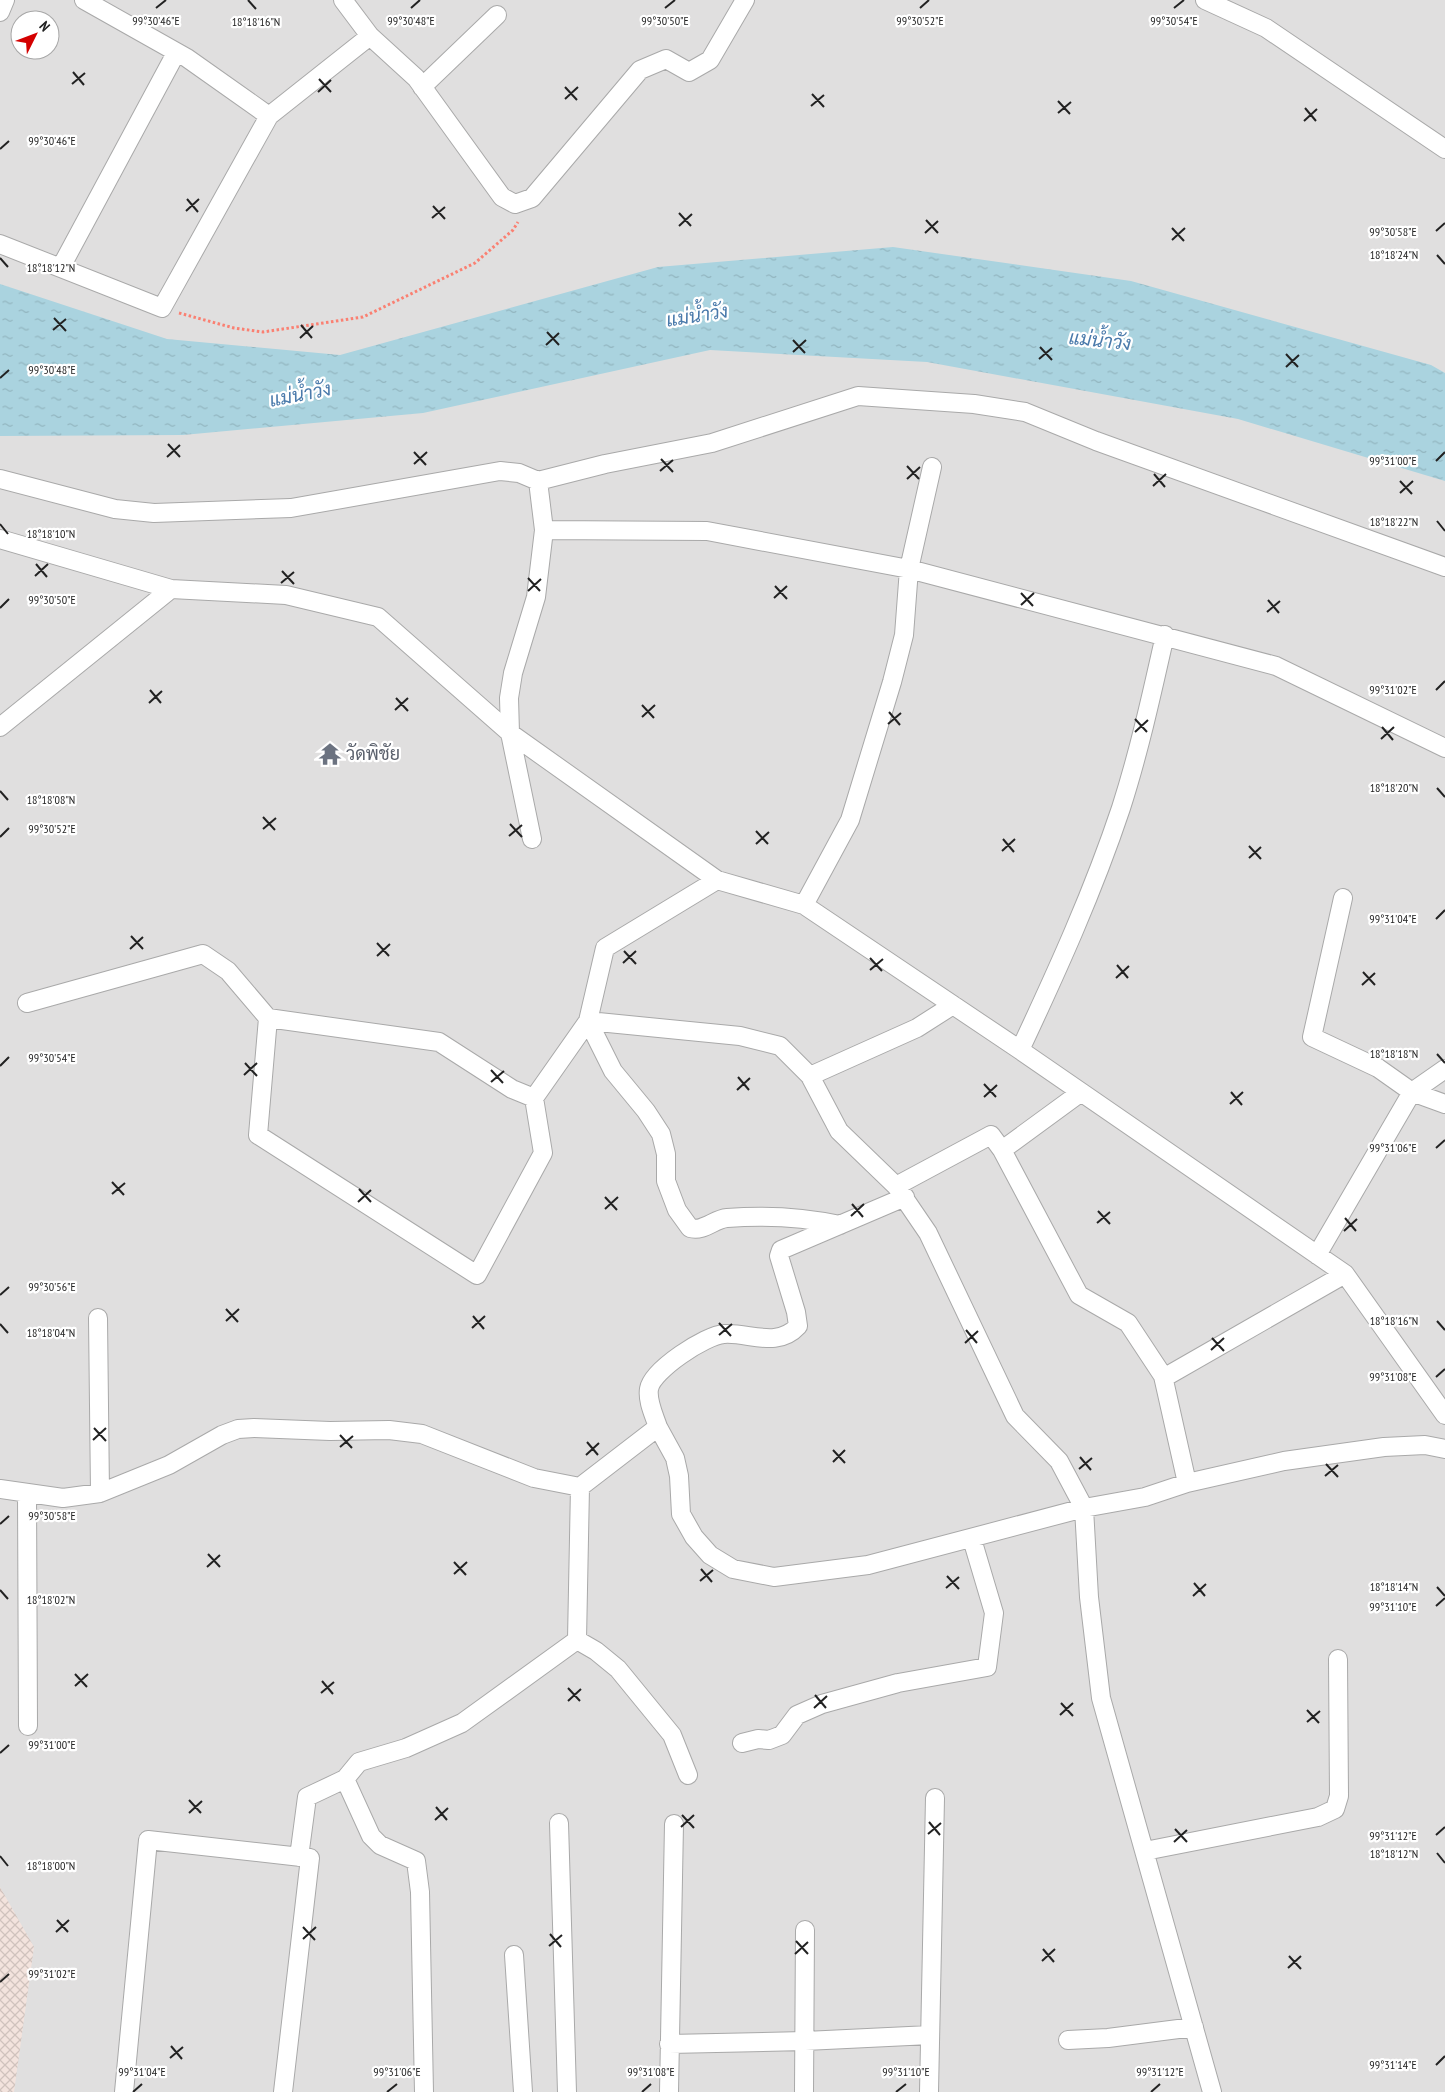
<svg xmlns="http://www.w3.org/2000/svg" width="1445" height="2092" viewBox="0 0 1445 2092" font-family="'PT Sans Narrow',Sarabun,sans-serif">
<defs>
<pattern id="military-cross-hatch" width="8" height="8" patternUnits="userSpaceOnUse" patternTransform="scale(1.25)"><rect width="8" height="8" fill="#f3e3dd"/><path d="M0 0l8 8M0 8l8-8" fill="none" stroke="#d0c2bd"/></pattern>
<pattern id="water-ripples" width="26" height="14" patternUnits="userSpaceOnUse" patternTransform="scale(1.25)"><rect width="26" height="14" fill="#aad3df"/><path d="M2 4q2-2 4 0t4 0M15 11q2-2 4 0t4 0" fill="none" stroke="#92b5bf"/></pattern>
</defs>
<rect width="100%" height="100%" fill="#f2efe9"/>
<!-- residential -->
<path fill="#e0dfdf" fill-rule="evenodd" d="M0 0H1445V2092H0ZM20 20H50V50H20Z"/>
<!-- military -->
<path fill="url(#military-cross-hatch)" d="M0 1887 34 1947 14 2092H0Z"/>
<!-- water -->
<path fill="url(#water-ripples)" d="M893 247 1131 281 1431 365 1445 373V481L1238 419 927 362 710 350 423 413 183 435 0 436V284L167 339 340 355 658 267Z"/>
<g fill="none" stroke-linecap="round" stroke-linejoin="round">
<defs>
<path id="minor" d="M84 0 187 58 269 116 370 36
M343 0 370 36 416 78 502 197 515 204 532 198 640 70 666 59 689 72 710 60 745 0
M1205 0 1266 28 1445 149
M0 12 5 0
M422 87 497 15
M0 244 162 308 269 116
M61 267 176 53
M0 479 115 509 154 513 291 508 500 471 519 473 538 481 605 464 712 443 858 396 974 404 1025 412 1096 441 1445 567
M538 481 544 530
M0 539 171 589 286 595 378 617 510 733 717 880 804 905 1020 1050 1345 1274 1445 1415
M0 727 171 589
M532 839 510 733 509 698 513 673 536 597 544 530 707 531 909 569 1276 666 1445 748
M1343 898 1312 1037 1378 1068 1412 1092 1445 1104
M804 905 850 820 892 682 904 635 909 569 932 467
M27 1003 203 954 228 971 268 1018
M588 1021 740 1036 780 1046 810 1076 839 1131 896 1186 928 1233 1015 1416 1059 1461 1084 1508 1089 1597 1101 1698 1212 2092
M588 1021 613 1071 646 1111 661 1134 666 1154V1181L677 1210 690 1228C704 1232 714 1219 727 1218 764 1215 803 1217 840 1225
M1020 1050C1057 971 1093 892 1121 808 1139 752 1152 693 1165 635
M810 1076 917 1028 953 1005
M1080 1093 1002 1150 1079 1295 1128 1323 1163 1376H1167L1345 1274
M534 1098 512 1089 439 1042 268 1018 258 1135 477 1275 543 1153 534 1098 588 1021 605 948 717 880
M896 1186 991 1135 1002 1150
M1317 1255 1412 1092 1445 1069
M98 1318 100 1493
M1163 1376 1187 1483
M658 1427C654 1415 647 1401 649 1389 652 1370 706 1335 724 1334 749 1332 777 1349 798 1326L796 1312 779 1256 781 1250 905 1197
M0 1489 63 1498 100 1493 169 1465 222 1435 238 1429 254 1428 330 1431 389 1430 422 1434 534 1478 580 1487 658 1427 675 1458 679 1476 681 1514 694 1537 710 1555 733 1569 774 1577 868 1565 1084 1508 1145 1497 1187 1483 1284 1461 1384 1447 1425 1445 1445 1449
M27 1493 28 1726
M577 1640 596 1651 618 1669 672 1735 688 1775
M742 1743 758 1739 769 1740 782 1735 797 1715 822 1704 898 1683 987 1667 994 1613 972 1539
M345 1779 371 1836 380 1845 416 1861 420 1892 424 2092
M559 1823 567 2092
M1145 1851 1318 1817 1335 1809 1339 1796 1338 1659
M299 1857 307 1797 345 1779 359 1762 406 1748 462 1723 577 1640 580 1487
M514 1955 523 2092
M1068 2040 1108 2038 1194 2027
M669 2044 805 2041 930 2035
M124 2092 148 1840 310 1858 283 2092
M669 2092 674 1824
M804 2092 805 1930
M929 2092 935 1798"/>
</defs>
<!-- minor casing -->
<use href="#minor" stroke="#a9a9a9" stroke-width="20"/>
<!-- path -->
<path stroke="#fa8072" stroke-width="3" stroke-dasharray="2.5 2.5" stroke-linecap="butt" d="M179 313 234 328 263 332 363 317 475 263 513 230 518 222"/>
<!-- minor -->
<use href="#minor" stroke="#fff" stroke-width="18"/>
</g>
<!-- ticks -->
<path fill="none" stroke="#222" stroke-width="2" d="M248 0 256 9M156 8 166 0M411 8 420 0M665 8 675 0M920 8 929 0M1174 8 1184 0M73 72 84 85M319 79 331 92M72 84 85 73M565 87 577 100M318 92 331 80M812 94 824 107M565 99 578 87M1058 101 1070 114M811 106 824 95M1305 108 1316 121M1058 113 1071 102M1304 121 1317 109M0 149 9 141M187 199 198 212M433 206 445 219M186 211 199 199M679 213 691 226M432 218 445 207M926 220 938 233M679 226 692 214M1172 228 1184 241M1436 231 1445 223M925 233 938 221M1172 240 1185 228M1437 255 1445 264M0 258 8 267M54 318 66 331M301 325 312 338M53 330 66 319M547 332 559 345M300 338 313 326M793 340 805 353M546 345 559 333M1040 347 1052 360M793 352 806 340M1286 354 1298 367M1039 359 1052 348M1286 367 1299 355M0 378 9 370M168 444 180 457M414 452 426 465M167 457 180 445M661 459 673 472M1436 461 1445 452M414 464 427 452M907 466 919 479M660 471 673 460M1154 474 1165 487M907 479 920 467M1400 481 1412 494M1153 486 1166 474M1400 493 1413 481M1437 521 1445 531M0 524 8 534M36 564 47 577M282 571 294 584M35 576 48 564M528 578 540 591M281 583 294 572M775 586 787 599M528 591 541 579M1021 593 1033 606M774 598 787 586M1268 600 1279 613M1021 605 1034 593M0 608 9 599M1267 612 1280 601M150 690 161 703M1436 690 1445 681M396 698 408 711M149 703 162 691M642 705 654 718M395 710 408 698M889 712 900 725M642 717 655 705M1135 719 1147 732M888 724 901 713M1382 727 1393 740M1135 732 1148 720M1381 739 1394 727M1437 788 1445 797M0 791 8 800M263 817 275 830M510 824 522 837M263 829 276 818M756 831 768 844M509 836 522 825M0 837 9 828M1003 839 1014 852M756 844 769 832M1249 846 1261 859M1002 851 1015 839M1249 858 1261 847M1436 919 1445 910M131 936 143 949M377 943 389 956M130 949 143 937M624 951 636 964M377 956 390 944M870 958 882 971M623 963 636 951M1117 965 1128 978M870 970 883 959M1363 972 1375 985M1116 978 1129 966M1362 985 1375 973M1437 1054 1445 1063M245 1063 257 1076M0 1066 9 1057M491 1070 503 1083M244 1075 257 1063M738 1077 749 1090M491 1082 504 1071M984 1084 996 1097M737 1090 750 1078M1231 1092 1242 1105M984 1097 997 1085M1230 1104 1243 1092M1436 1148 1445 1140M112 1182 124 1195M359 1189 371 1202M112 1194 125 1183M605 1197 617 1210M358 1202 371 1190M852 1204 863 1217M605 1209 618 1197M1098 1211 1110 1224M851 1216 864 1204M1345 1218 1356 1231M1097 1223 1110 1212M1344 1231 1357 1219M0 1295 9 1287M226 1309 238 1322M473 1316 484 1329M226 1321 239 1309M1437 1321 1445 1330M719 1323 731 1336M0 1324 8 1333M472 1328 485 1316M966 1330 977 1343M719 1335 732 1324M1212 1338 1224 1351M965 1343 978 1331M1211 1350 1224 1338M1436 1377 1445 1369M94 1428 106 1441M340 1435 352 1448M93 1440 106 1428M587 1442 598 1455M340 1447 353 1436M833 1450 845 1463M586 1455 599 1443M1080 1457 1091 1470M833 1462 845 1450M1326 1464 1338 1477M1079 1469 1092 1458M1325 1476 1338 1465M0 1524 9 1516M208 1554 220 1567M454 1562 466 1575M207 1567 220 1555M701 1569 712 1582M454 1574 467 1562M947 1576 959 1589M700 1581 713 1570M1194 1583 1205 1596M1437 1587 1445 1596M946 1588 959 1577M0 1590 8 1599M1193 1596 1206 1584M1436 1606 1445 1598M75 1674 87 1687M322 1681 333 1694M75 1686 88 1674M568 1688 580 1701M321 1693 334 1682M815 1695 826 1708M568 1701 581 1689M1061 1703 1073 1716M814 1708 827 1696M1307 1710 1319 1723M1060 1715 1073 1703M1307 1722 1320 1711M0 1753 9 1745M189 1800 201 1813M436 1807 447 1820M189 1813 202 1801M682 1815 694 1828M435 1820 448 1808M929 1822 940 1835M681 1827 694 1815M1175 1829 1187 1842M928 1834 941 1823M1436 1835 1445 1827M1174 1842 1187 1830M1437 1853 1445 1863M0 1856 8 1866M57 1920 68 1932M303 1927 315 1940M56 1932 69 1920M550 1934 561 1947M303 1939 316 1927M796 1941 808 1954M549 1946 562 1935M1043 1949 1054 1962M795 1954 808 1942M1289 1956 1301 1969M1042 1961 1055 1949M1288 1968 1301 1956M0 1982 9 1974M171 2046 182 2059M170 2058 183 2047M1436 2065 1445 2056M133 2092 142 2084M387 2092 397 2084M642 2092 651 2084M896 2092 906 2084M1151 2092 1160 2084"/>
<!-- icons -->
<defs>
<symbol id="temple-bare" viewBox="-9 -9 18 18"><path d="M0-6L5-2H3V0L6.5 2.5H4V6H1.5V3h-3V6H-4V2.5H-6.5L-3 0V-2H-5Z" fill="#6b7280" stroke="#fff" stroke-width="2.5" paint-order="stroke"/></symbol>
</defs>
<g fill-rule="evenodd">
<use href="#temple-bare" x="314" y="738" width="32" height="32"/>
</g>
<g text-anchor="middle" stroke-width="4.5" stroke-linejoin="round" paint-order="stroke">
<!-- worship labels -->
<g font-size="18" fill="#5b616d" stroke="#fff" text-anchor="start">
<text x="346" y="760">วัดพิชัย</text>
</g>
<!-- water labels -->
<g font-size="19" font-style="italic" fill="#4a7aab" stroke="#fff">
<text transform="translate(697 315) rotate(-9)" y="7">แม่น้ำวัง</text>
<text transform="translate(1100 340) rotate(6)" y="7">แม่น้ำวัง</text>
<text transform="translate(300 394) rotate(-11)" y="7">แม่น้ำวัง</text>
</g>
</g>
<g font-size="12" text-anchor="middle" fill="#222" stroke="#fff" stroke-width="4.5" stroke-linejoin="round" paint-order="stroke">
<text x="1174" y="25">99°30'54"E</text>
<text x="156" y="25">99°30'46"E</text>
<text x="411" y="25">99°30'48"E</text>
<text x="665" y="25">99°30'50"E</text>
<text x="920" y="25">99°30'52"E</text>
<text x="256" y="26">18°18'16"N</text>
<text x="52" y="145">99°30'46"E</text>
<text x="1393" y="236">99°30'58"E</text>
<text x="1394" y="259">18°18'24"N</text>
<text x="51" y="272">18°18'12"N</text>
<text x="52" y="374">99°30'48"E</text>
<text x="1393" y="465">99°31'00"E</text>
<text x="1394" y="526">18°18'22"N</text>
<text x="51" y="538">18°18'10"N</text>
<text x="52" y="604">99°30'50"E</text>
<text x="1393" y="694">99°31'02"E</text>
<text x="1394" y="792">18°18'20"N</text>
<text x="51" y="804">18°18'08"N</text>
<text x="52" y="833">99°30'52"E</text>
<text x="1393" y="923">99°31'04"E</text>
<text x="1394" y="1058">18°18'18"N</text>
<text x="52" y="1062">99°30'54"E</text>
<text x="1393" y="1152">99°31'06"E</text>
<text x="52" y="1291">99°30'56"E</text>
<text x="1394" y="1325">18°18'16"N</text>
<text x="51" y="1337">18°18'04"N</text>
<text x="1393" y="1381">99°31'08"E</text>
<text x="52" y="1520">99°30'58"E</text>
<text x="1394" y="1591">18°18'14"N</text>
<text x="51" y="1604">18°18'02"N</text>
<text x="1393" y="1611">99°31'10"E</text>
<text x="52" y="1749">99°31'00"E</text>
<text x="1393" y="1840">99°31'12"E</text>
<text x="1394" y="1858">18°18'12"N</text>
<text x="51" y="1870">18°18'00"N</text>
<text x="52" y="1978">99°31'02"E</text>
<text x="1393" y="2069">99°31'14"E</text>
<text x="142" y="2076">99°31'04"E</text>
<text x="397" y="2076">99°31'06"E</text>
<text x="651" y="2076">99°31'08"E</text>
<text x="906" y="2076">99°31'10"E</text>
<text x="1160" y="2076">99°31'12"E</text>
</g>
<!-- north arrow -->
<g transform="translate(35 35) rotate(48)"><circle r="24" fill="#ffffff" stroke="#a7a7a7"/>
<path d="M0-4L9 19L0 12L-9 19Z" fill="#d40000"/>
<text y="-8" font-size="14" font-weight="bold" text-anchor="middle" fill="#222222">N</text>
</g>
</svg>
